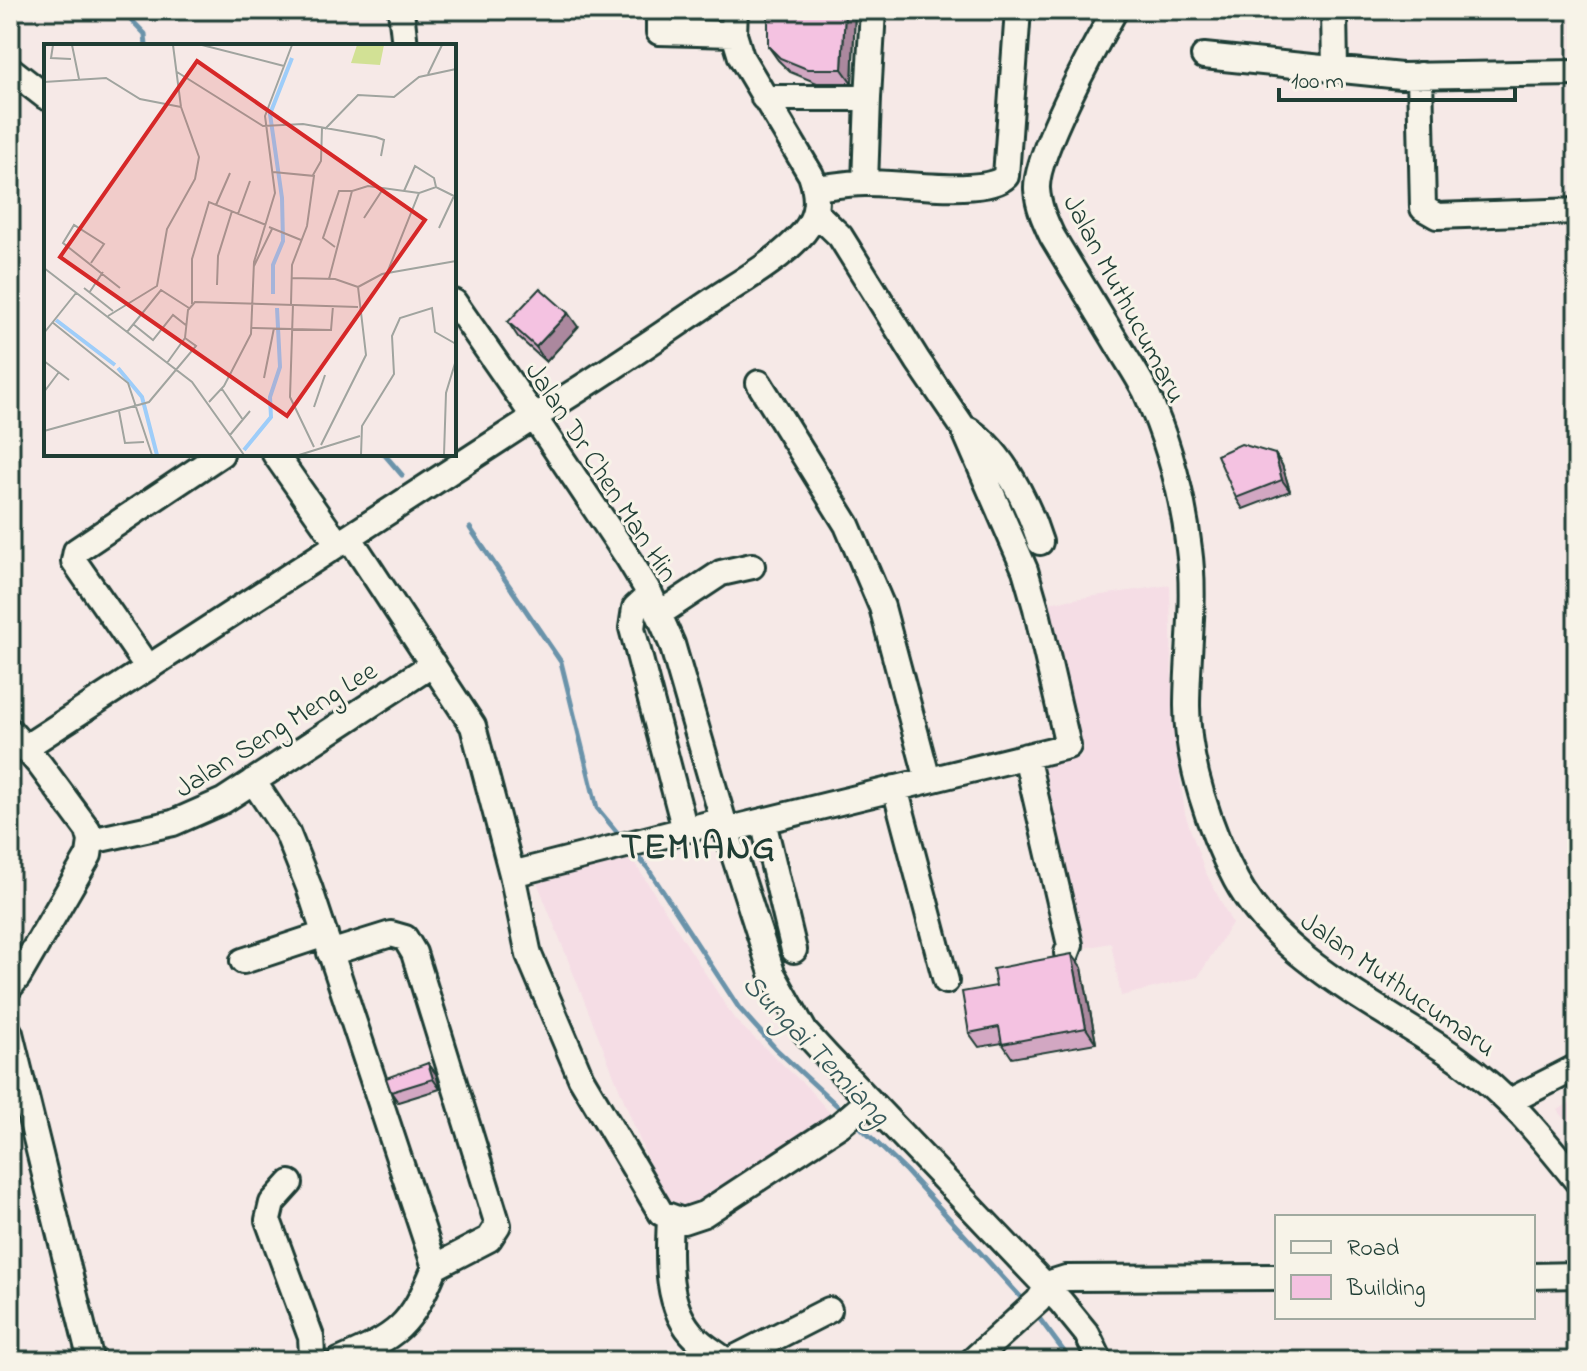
<svg xmlns="http://www.w3.org/2000/svg" width="1587" height="1371" viewBox="0 0 1587 1371" font-family="'Indie Flower',sans-serif">
<rect width="100%" height="100%" fill="#f6e9e7"/>
<filter id="ink" filterUnits="userSpaceOnUse"><feTurbulence type="fractalNoise" baseFrequency=".0125" numOctaves="2"/><feDisplacementMap in="SourceGraphic" scale="16" xChannelSelector="R" yChannelSelector="G"/><feConvolveMatrix kernelMatrix="1 2 1 2 8 2 1 2 1" color-interpolation-filters="sRGB"/></filter>
<g filter="url(#ink)">
<!-- built -->
<path fill="#f5dde5" d="M1170 585 1173 725 1185 814 1205 871 1232 923 1198 977 1121 996 1111 943 1079 949 1039 768 1082 756 1047 603Z
M631 857 735 1020 806 1086 831 1114 694 1203 675 1209 662 1196 537 882Z
M1577 1098V1136L1558 1110Z"/>
<g fill="none" stroke-linecap="round" stroke-linejoin="round">
<!-- stream -->
<path stroke="#6b93aa" stroke-width="5" d="M122 10 145 34 146 46
M384 454 402 475
M470 528 561 662 597 808 621 837
M633 851 647 867 739 1008 776 1049 844 1112
M855 1122 906 1171 1026 1303
M1036 1314 1071 1361"/>
<defs>
<path id="minor" d="M401 10 405 46
M659 10V32L734 34
M1115 10C1096 44 1035 155 1037 189 1038 206 1045 221 1052 236 1073 271 1094 305 1115 340 1125 357 1137 374 1146 392 1168 441 1183 495 1189 549 1196 601 1187 654 1187 706 1187 762 1210 831 1236 880 1280 962 1385 1008 1459 1060 1507 1094 1541 1136 1577 1181
M1334 10 1335 70
M1204 56 1401 76 1577 73
M10 69 46 97
M1420 75 1423 208 1437 216 1577 211
M764 98H868L873 10
M865 183 868 98
M815 188C832 186 849 183 865 183 896 182 986 197 1006 176L1018 10
M454 302 534 417 629 559 650 594 672 644 726 830 772 973 805 1032 826 1055 1061 1302 1087 1334 1100 1361
M759 383 847 525 882 607 928 780
M969 430C1003 452 1028 504 1040 542
M275 454 338 544
M349 537 473 726 512 874 529 955 581 1078 661 1213 683 1221 704 1214 841 1124 869 1100
M650 594 635 608 632 628 685 830
M659 614 721 573 752 566
M148 668 74 561 76 551 221 454
M10 731 40 765 88 830 91 841 89 855 18 977 10 987
M26 747 534 417C595 381 652 341 710 302 741 281 779 261 804 232 819 214 818 196 811 175L741 57 734 34 735 10
M1026 756 1070 945 1067 953
M253 781 287 832 309 887 435 1267C410 1328 398 1335 339 1361
M895 788 946 981
M763 821 794 950
M726 830 1068 746 1036 608 1025 570 963 427 918 361 840 236 815 212
M91 841 173 823 223 801 433 664
M512 874 724 820
M330 953 391 934 405 938 414 953 498 1225 489 1239 435 1267
M243 961 325 934
M10 1033 91 1361
M1510 1101 1577 1067
M290 1183 272 1203 268 1220 311 1337 312 1355 308 1361
M670 1219C668 1257 665 1309 696 1338 705 1347 716 1353 726 1361
M1533 1276 1577 1275
M729 1361 829 1310
M972 1361 1038 1301 1050 1283 1066 1278 1277 1277"/>
</defs>
<!-- minor casing -->
<use href="#minor" stroke="#1f3d34" stroke-width="30"/>
<!-- minor -->
<use href="#minor" stroke="#f7f3e8" stroke-width="24"/>
</g>
<!-- wall -->
<path fill="#d2a7c2" stroke="#1f3d34" stroke-width="2" d="M768 10H855L852 83H817L790 72 778 60 768 46Z
M508 322 578 327 546 362 518 337Z
M1275 454 1282 465 1290 491 1243 509 1236 498Z
M1082 968 1096 1043 1012 1058 1002 1043 979 1047 969 1033Z
M428 1063 436 1074 440 1089 398 1102 391 1092Z"/>
<!-- shaded-wall -->
<path fill="#ab889e" stroke="#1f3d34" stroke-width="2" d="M845 10H855L852 83 842 69Z
M568 313 578 327 546 362 536 347Z
M1275 454 1282 465 1290 491 1282 480Z
M1072 954 1082 968 1096 1043 1086 1028Z
M428 1063 436 1074 440 1089 433 1079Z"/>
<!-- building -->
<path fill="#f4c2e1" stroke="#1f3d34" stroke-width="2" d="M768 10H845L842 69H807L780 58 768 46Z
M540 288 568 313 536 347 508 322Z
M1241 444 1275 454 1282 480 1236 498 1217 455Z
M1072 954 1086 1028 1002 1044 999 1027 969 1033 962 992 996 986 993 969Z
M428 1063 433 1079 391 1092 386 1078Z"/>
</g>
<g text-anchor="middle" stroke-width="6" stroke-linejoin="round" paint-order="stroke">
<!-- street labels -->
<g font-size="28" fill="#1f3d34" stroke="#f7f3e8">
<text transform="translate(1126 298) rotate(62)" y="10">Jalan Muthucumaru</text>
<text transform="translate(603 471) rotate(57)" y="10">Jalan Dr Chen Man Hin</text>
<text transform="translate(275 728) rotate(-32)" y="10">Jalan Seng Meng Lee</text>
<text transform="translate(1399 983) rotate(35)" y="10">Jalan Muthucumaru</text>
</g>
<!-- water labels -->
<g font-size="30" font-style="italic" fill="#385a5b" stroke="#f7f3e8">
<text transform="translate(817 1049) rotate(46)" y="10">Sungai Temiang</text>
</g>
<!-- district labels -->
<g font-size="36" font-weight="bold" letter-spacing="2" fill="#1f3d34" stroke="#f7f3e8">
<text x="699" y="858">TEMIANG</text>
</g>
</g>
<!-- overview -->
<g transform="translate(44 44)">
<rect width="412" height="412" fill="#f6e9e7"/>
<path d="M313 1H340L336 21 307 19Z" fill="#d2e195"/>
<path fill="none" stroke="#9ecdf9" stroke-width="4" d="M229 250V221L239 197 238 154 226 70 248 14M12 276 71 321M74 324 98 353 113 411M200 406 227 373 226 353 236 323 233 264"/>
<path fill="none" stroke="#a0a49f" stroke-width="2" d="M9 1 7 14 27 15M28 1 35 35M158 1 240 22M133 28 219 82 259 80 332 93 340 96 337 112M384 30 398 1M0 38 62 34 96 55 137 63M281 85 314 51 350 53 375 33 412 25M229 128 270 132 263 182 248 221 247 260M269 131 277 117 278 84M360 147 371 122 390 134 392 143M172 161 186 129M194 170 206 137M320 174 339 145M225 183 257 196M395 184 410 152M291 203 279 194 295 147H308M47 219 60 200 30 181 19 199 76 244M210 222 228 185M0 224 148 338 200 411M343 229 375 149 392 143 412 153M248 234 291 235 314 243M285 235 308 147 324 142 375 149M173 241 174 212 188 167M314 243 338 230 412 217M40 244 69 267M45 249 59 228M148 260V215L165 158 222 181M249 260 246 353 270 403M64 272 113 242 123 185 151 135 155 113 137 63 129 1M8 278 84 339 108 411M89 280 109 296 129 271 143 282M208 284 287 286 289 262M83 288 117 246 145 264M0 289 32 249M0 317 25 336M123 319 141 294 144 266 151 258 314 263M220 334 230 284M178 345 199 376M0 348 15 328M165 358 180 342 207 290 210 218 231 149 221 72 248 1M270 363 281 331M75 367 81 399 100 398M0 387 105 358 152 302 141 294M186 391 206 367M277 401 322 311 314 243M255 411 316 392M317 411 318 382 350 330 348 292 356 274 388 264 391 288 412 300M400 411 402 349 412 316"/>
<path fill="#d62828" fill-opacity="0.15" stroke="#d62828" stroke-width="4" d="M153 17 381 176 243 372 16 213Z"/>
<rect width="412" height="412" fill="none" stroke="#1f3d34" stroke-width="4"/>
</g>
<!-- margin -->
<rect width="1587" height="1371" fill="none" stroke="#f7f3e8" stroke-width="40"/>
<rect x="20" y="20" width="1547" height="1331" fill="none" stroke="#1f3d34" stroke-width="3" filter="url(#ink)"/>
<!-- legend -->
<rect x="1275" y="1215" width="260" height="104" fill="#f7f3e8" stroke="#a1aaa0" stroke-width="2"/>
<rect x="1291" y="1241" width="40" height="12" fill="#f7f3e8" stroke="#a1aaa0" stroke-width="2"/>
<text x="1347" y="1255" font-size="24" fill="#1f3d34">Road</text>
<rect x="1291" y="1275" width="40" height="24" fill="#f4c2e1" stroke="#a1aaa0" stroke-width="2"/>
<text x="1347" y="1295" font-size="24" fill="#1f3d34">Building</text>
<!-- scale -->
<path d="M1279 88v12h236v-12" fill="none" stroke="#1f3d34" stroke-width="4"/>
<text x="1291" y="88" font-size="24" fill="#1f3d34" stroke="#f7f3e8" stroke-width="6" paint-order="stroke">100 m</text>
</svg>
